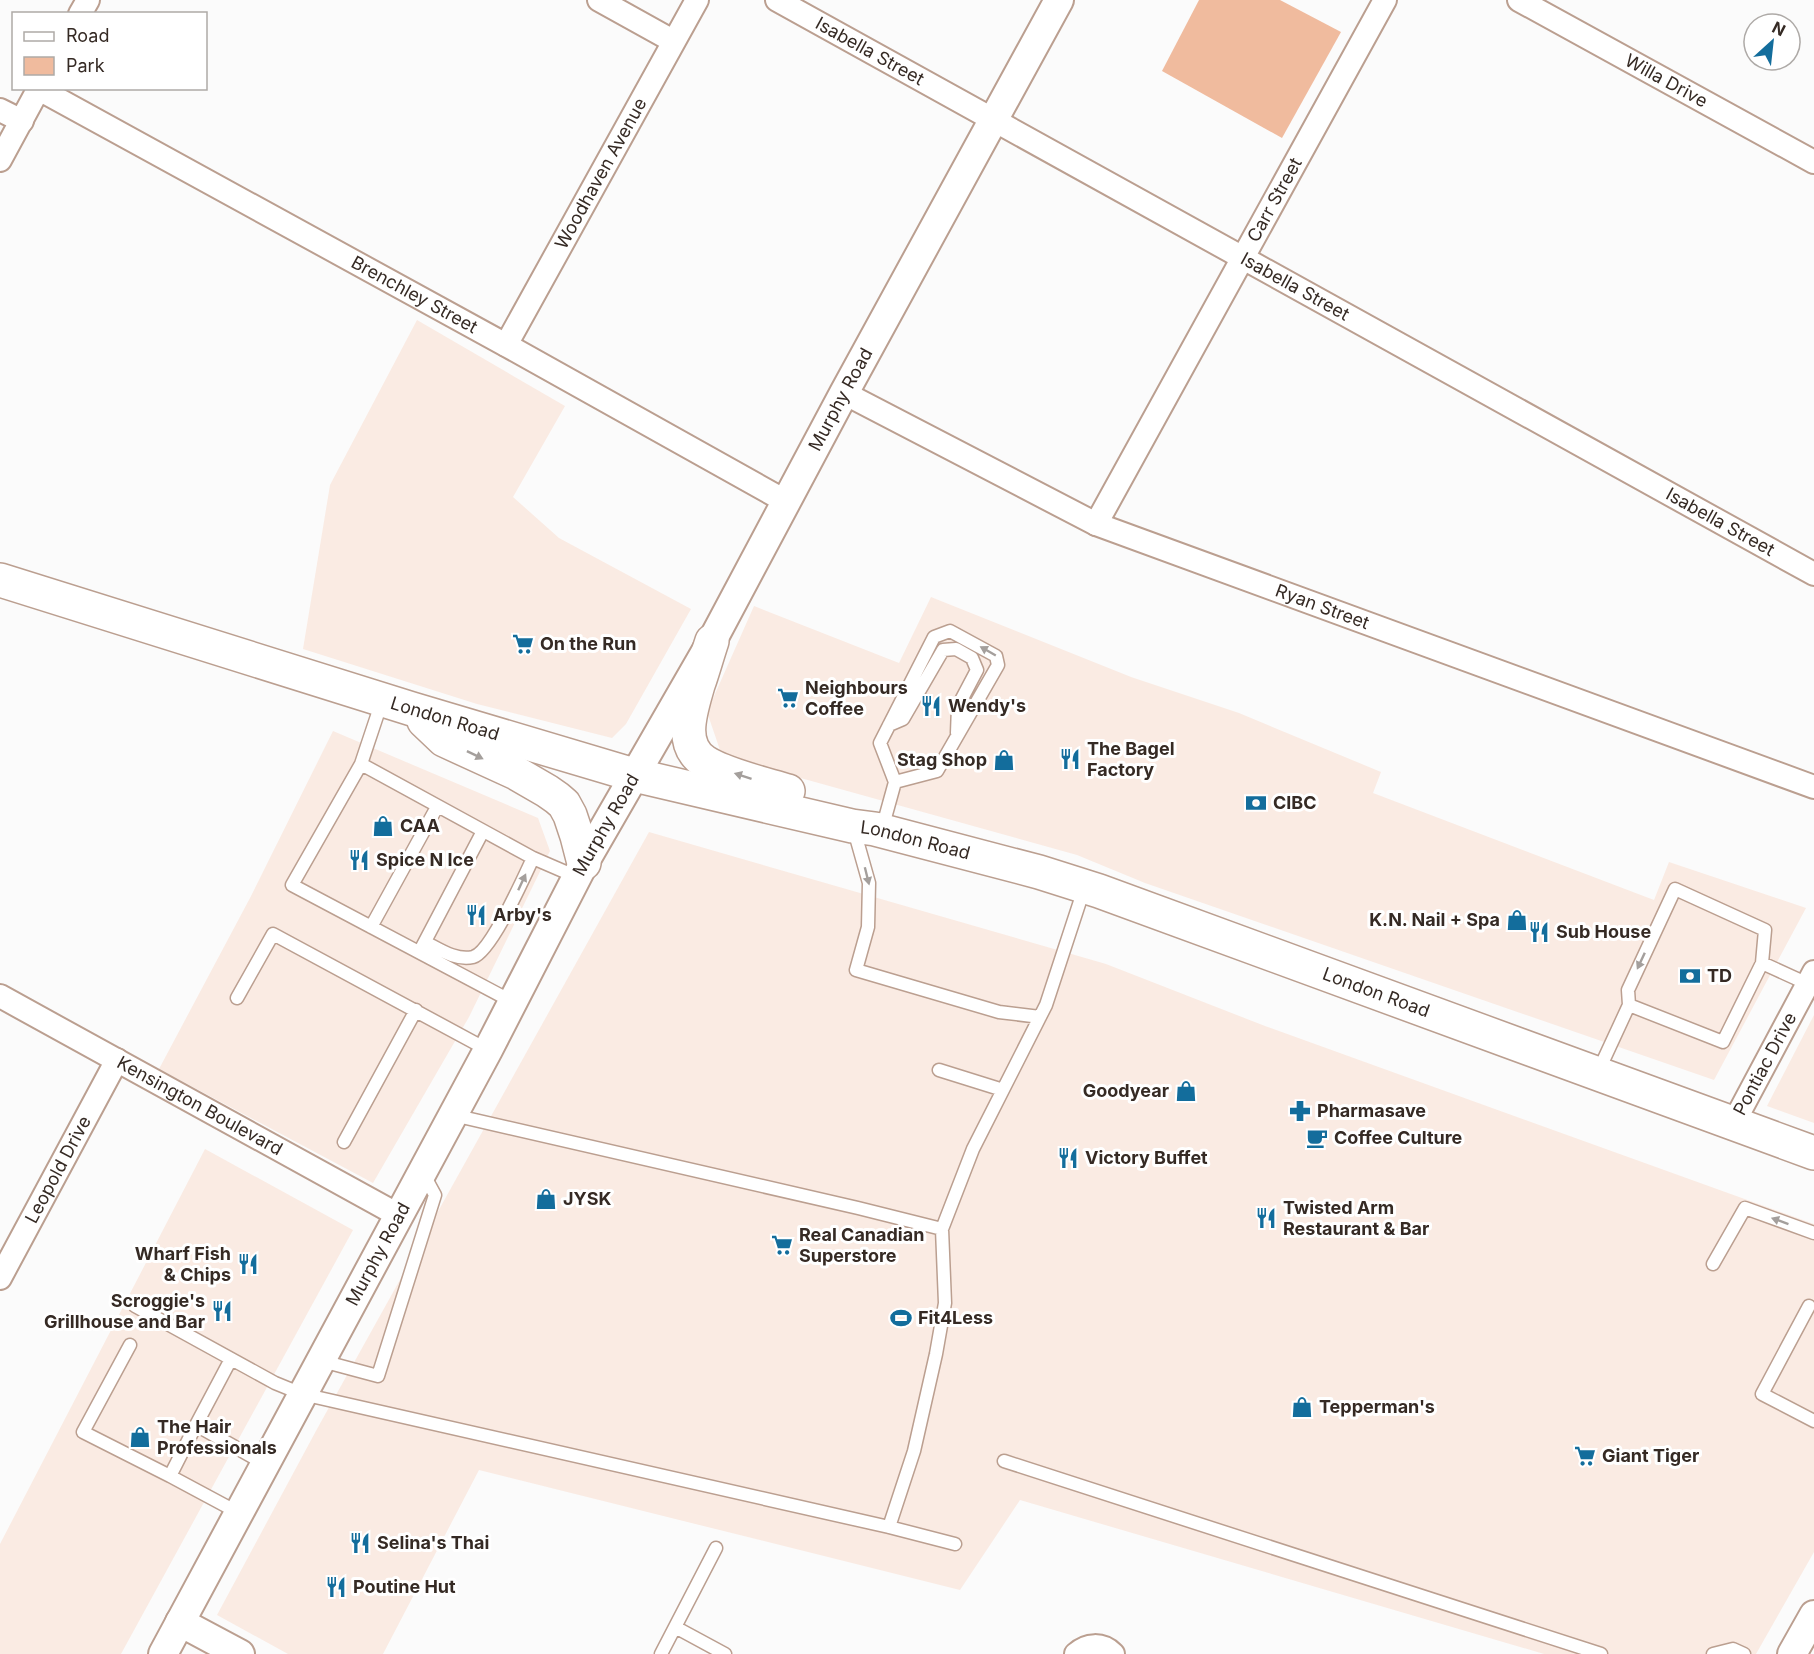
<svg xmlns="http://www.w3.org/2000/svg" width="1814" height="1654" viewBox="0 0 1814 1654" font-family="Inter,sans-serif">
<rect width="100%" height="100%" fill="#fbfbfb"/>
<!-- built -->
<path fill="#faebe3" d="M417 320 565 406 513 497 559 538 691 609 626 724 612 738 477 704 303 649 330 485Z
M931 597 1131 677 1239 713 1381 772 1373 793 1654 900 1669 862 1806 908 1714 1080 1145 883 1077 855 722 756 707 712 754 606 899 663Z
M333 731 538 818 550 851 469 1017 373 1183 159 1069 250 898Z
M649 832 1106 964 1265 1026 1814 1224V1552L1756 1654H1544L1020 1500 960 1590 479 1470 383 1654H288L217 1615 317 1429Z
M1814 1015V1123L1767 1106Z
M205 1149 353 1230 121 1654H0V1544Z"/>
<!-- green -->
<path fill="#f0bb9e" d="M1199 0H1280L1341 32 1282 138 1162 71Z"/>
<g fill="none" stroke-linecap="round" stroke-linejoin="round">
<defs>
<path id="service" d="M382 701 361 764 292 885 513 1002
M889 725 903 719 943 650 956 649 972 658 977 670 958 706 957 733
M361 764 533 858 577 877
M882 829 895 782 880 743 934 637 950 631 996 656 998 665 937 771 895 782
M854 830 869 883 868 927 856 970 999 1012 1040 1017
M371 927 437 807
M425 942C439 949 456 961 473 957 491 952 524 877 533 858
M422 947 483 831
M237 998 273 934 488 1050
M1629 1005 1628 990 1675 889 1765 930 1762 963
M939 1070 1003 1090
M1598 1072 1629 1005 1723 1042 1762 963 1808 984
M453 1115 858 1208 942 1229 973 1149 1046 1005 1084 889
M344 1142 416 1010
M1713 1264 1745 1208 1814 1233
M135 1306 275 1383 302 1394 889 1527 955 1544
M1809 1306 1762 1394 1814 1421
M130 1345 83 1432 170 1476
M231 1359 196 1425 265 1464
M322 1361 378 1376 435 1195 423 1173
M196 1425 170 1476 239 1513
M1004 1461 1601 1654
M889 1527 914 1451 936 1354 945 1303 942 1229
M675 1627 716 1548
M661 1654 675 1627 725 1654
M1713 1654 1733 1649 1744 1654"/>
<g id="minor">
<path d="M599 0 673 41"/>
<path id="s1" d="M777 0 1814 574"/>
<path id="s2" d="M1519 0 1814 162"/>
<path d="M80 14 88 0"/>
<path id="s3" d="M39 89 506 345 787 502"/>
<path d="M0 110 22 121"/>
<path d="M0 160 39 88"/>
<path id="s4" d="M506 345 697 0"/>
<path id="s5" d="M844 393 1096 524 1814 787"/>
<path id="s6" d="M1096 524 1385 0"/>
<path id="s7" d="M0 996 398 1215"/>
<path id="s8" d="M1733 1124 1814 972"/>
<path id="s9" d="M0 1278 117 1060"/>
<path d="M1076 1654C1087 1644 1102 1643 1113 1654"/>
</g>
<g id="tertiary">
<path d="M180 1622 240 1654"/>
<path id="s10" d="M163 1654 488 1050 584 863 712 641 844 393 1059 0"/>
<path d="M1792 1654 1814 1615"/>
</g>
<g id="secondary">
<path id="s11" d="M0 580 412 709 634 775 852 826 875 829 1039 872 1099 891 1814 1153"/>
<path d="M712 641C707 656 703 671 698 685 691 710 678 745 705 762 725 775 765 784 788 791"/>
<path d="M424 721 444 740 516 773 547 791 557 798 564 804 570 815 577 836 584 863"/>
</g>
</defs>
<!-- service casing -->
<use href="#service" stroke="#bb9f90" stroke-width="15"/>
<!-- minor casing -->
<use href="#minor" stroke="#bb9f90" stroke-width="26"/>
<!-- tertiary casing -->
<use href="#tertiary" stroke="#bb9f90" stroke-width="32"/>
<!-- secondary casing -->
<use href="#secondary" stroke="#bb9f90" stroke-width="36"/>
<!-- service -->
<use href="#service" stroke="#fff" stroke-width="12"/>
<!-- minor -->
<use href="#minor" stroke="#fff" stroke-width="22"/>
<!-- tertiary -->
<use href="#tertiary" stroke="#fff" stroke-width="28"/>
<!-- secondary -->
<use href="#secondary" stroke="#fff" stroke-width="33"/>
</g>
<!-- one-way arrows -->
<defs><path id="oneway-solid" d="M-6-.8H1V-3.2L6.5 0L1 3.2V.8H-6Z" transform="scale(1.5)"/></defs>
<g fill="#a49f9c">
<use href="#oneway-solid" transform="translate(988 651) rotate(-150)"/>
<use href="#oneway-solid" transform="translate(475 755) rotate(26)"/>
<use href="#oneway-solid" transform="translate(743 776) rotate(-162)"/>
<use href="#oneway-solid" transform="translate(867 876) rotate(76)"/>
<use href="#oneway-solid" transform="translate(522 882) rotate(-65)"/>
<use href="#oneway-solid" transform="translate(1641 961) rotate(115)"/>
<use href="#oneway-solid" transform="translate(1780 1221) rotate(-160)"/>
</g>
<!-- icons -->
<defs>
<symbol id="supermarket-bare" viewBox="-9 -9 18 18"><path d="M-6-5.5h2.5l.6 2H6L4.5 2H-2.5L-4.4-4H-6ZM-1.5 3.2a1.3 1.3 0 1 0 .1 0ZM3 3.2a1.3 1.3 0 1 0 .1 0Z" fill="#136d9c" stroke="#fff" stroke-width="2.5" paint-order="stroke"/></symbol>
<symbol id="restaurant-bare" viewBox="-9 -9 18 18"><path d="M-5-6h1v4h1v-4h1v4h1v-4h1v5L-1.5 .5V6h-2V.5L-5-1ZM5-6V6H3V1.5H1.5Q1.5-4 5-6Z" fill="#136d9c" stroke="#fff" stroke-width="2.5" paint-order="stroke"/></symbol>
<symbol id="shop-bare" viewBox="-9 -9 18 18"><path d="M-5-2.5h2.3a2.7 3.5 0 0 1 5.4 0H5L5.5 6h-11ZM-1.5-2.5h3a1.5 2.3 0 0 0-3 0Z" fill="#136d9c" stroke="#fff" stroke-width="2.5" paint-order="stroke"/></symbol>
<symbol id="bank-bare" viewBox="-9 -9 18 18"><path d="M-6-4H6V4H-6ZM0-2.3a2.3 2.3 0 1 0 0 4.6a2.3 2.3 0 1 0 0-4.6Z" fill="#136d9c" stroke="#fff" stroke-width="2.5" paint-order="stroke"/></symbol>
<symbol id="pharmacy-bare" viewBox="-9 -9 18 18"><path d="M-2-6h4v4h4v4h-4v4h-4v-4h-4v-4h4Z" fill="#136d9c" stroke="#fff" stroke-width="2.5" paint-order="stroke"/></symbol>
<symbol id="cafe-bare" viewBox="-9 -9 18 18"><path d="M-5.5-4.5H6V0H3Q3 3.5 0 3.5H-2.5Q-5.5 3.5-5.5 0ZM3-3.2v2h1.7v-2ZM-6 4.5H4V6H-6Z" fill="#136d9c" stroke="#fff" stroke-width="2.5" paint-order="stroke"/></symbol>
<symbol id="stadium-bare" viewBox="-9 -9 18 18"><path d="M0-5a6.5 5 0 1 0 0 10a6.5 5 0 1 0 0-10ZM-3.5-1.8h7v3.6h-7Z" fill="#136d9c" stroke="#fff" stroke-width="2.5" paint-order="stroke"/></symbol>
</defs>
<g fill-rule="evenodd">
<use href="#supermarket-bare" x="508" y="629" width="30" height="30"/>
<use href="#supermarket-bare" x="773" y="683" width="30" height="30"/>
<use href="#restaurant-bare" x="916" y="691" width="30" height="30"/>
<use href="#restaurant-bare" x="1055" y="744" width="30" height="30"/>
<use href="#shop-bare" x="989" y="745" width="30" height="30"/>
<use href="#bank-bare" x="1241" y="788" width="30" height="30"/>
<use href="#shop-bare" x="368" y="811" width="30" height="30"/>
<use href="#restaurant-bare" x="344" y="845" width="30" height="30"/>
<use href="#restaurant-bare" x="461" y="900" width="30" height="30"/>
<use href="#shop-bare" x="1502" y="905" width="30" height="30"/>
<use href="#restaurant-bare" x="1524" y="917" width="30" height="30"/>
<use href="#bank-bare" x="1675" y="961" width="30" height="30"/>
<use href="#shop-bare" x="1171" y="1076" width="30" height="30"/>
<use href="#pharmacy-bare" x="1285" y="1096" width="30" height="30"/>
<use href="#cafe-bare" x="1302" y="1123" width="30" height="30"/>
<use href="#restaurant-bare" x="1053" y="1143" width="30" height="30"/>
<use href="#shop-bare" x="531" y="1184" width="30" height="30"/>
<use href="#restaurant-bare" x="1251" y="1203" width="30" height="30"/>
<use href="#supermarket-bare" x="767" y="1230" width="30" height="30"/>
<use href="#restaurant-bare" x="233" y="1249" width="30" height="30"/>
<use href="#restaurant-bare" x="207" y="1296" width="30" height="30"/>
<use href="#stadium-bare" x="886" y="1303" width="30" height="30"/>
<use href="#shop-bare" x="1287" y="1392" width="30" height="30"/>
<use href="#shop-bare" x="125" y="1422" width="30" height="30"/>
<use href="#supermarket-bare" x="1570" y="1441" width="30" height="30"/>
<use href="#restaurant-bare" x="345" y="1528" width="30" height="30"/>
<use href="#restaurant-bare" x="321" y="1572" width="30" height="30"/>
</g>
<g text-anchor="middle" stroke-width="6" stroke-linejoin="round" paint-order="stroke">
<!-- street labels -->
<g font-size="18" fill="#352a24" stroke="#fff">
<text dy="6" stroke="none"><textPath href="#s1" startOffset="106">Isabella Street</textPath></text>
<text dy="6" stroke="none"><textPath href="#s2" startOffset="168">Willa Drive</textPath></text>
<text dy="6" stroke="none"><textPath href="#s4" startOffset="196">Woodhaven Avenue</textPath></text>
<text dy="6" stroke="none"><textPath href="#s6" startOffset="370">Carr Street</textPath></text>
<text dy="6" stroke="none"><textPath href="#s1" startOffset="592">Isabella Street</textPath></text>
<text dy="6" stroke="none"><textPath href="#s3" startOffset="428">Brenchley Street</textPath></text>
<text dy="6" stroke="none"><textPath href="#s10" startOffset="1426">Murphy Road</textPath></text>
<text dy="6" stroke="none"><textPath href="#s1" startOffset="1078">Isabella Street</textPath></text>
<text dy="6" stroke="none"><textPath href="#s5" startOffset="525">Ryan Street</textPath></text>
<text dy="6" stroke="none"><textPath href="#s11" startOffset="466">London Road</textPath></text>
<text dy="6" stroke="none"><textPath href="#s10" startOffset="940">Murphy Road</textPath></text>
<text dy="6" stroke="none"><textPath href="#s11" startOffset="952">London Road</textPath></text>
<text dy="6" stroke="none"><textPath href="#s11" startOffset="1438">London Road</textPath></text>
<text dy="6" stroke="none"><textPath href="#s8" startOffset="68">Pontiac Drive</textPath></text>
<text dy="6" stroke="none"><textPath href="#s7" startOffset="228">Kensington Boulevard</textPath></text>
<text dy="6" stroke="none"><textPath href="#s9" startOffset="123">Leopold Drive</textPath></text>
<text dy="6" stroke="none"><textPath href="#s10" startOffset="454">Murphy Road</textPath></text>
</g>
<!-- poi labels -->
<g font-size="18" font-weight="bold" fill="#352a24" stroke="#fff" text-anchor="start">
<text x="540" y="650">On the Run</text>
<text x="805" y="694">Neighbours<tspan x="805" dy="21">Coffee</tspan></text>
<text x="948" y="712">Wendy's</text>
<text x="1087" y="755">The Bagel<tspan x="1087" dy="21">Factory</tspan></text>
<text x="987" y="766" text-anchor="end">Stag Shop</text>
<text x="1273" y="809">CIBC</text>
<text x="400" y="832">CAA</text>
<text x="376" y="866">Spice N Ice</text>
<text x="493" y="921">Arby's</text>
<text x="1500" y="926" text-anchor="end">K.N. Nail + Spa</text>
<text x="1556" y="938">Sub House</text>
<text x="1707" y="982">TD</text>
<text x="1169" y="1097" text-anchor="end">Goodyear</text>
<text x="1317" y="1117">Pharmasave</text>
<text x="1334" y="1144">Coffee Culture</text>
<text x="1085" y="1164">Victory Buffet</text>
<text x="563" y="1205">JYSK</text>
<text x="1283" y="1214">Twisted Arm<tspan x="1283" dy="21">Restaurant &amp; Bar</tspan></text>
<text x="799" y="1241">Real Canadian<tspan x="799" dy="21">Superstore</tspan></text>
<text x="231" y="1260" text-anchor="end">Wharf Fish<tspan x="231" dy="21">&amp; Chips</tspan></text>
<text x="205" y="1307" text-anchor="end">Scroggie's<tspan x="205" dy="21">Grillhouse and Bar</tspan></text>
<text x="918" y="1324">Fit4Less</text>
<text x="1319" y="1413">Tepperman's</text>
<text x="157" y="1433">The Hair<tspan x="157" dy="21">Professionals</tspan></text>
<text x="1602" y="1462">Giant Tiger</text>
<text x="377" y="1549">Selina's Thai</text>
<text x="353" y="1593">Poutine Hut</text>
</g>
</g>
<!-- legend -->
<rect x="12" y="12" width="195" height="78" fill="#ffffff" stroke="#aeaaa7" stroke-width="1.5"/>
<rect x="24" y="32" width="30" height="9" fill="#ffffff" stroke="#aeaaa7" stroke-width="1.5"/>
<text x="66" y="42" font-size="18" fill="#352a24">Road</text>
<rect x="24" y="57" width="30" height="18" fill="#f0bb9e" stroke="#aeaaa7" stroke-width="1.5"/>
<text x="66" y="72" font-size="18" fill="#352a24">Park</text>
<!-- north arrow -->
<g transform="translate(1772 42) rotate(27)"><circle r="28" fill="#ffffff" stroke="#aeaaa7" stroke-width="1.5"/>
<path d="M0-4.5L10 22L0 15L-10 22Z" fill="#136d9c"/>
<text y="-9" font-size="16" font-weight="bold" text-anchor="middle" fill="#352a24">N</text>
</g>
</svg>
